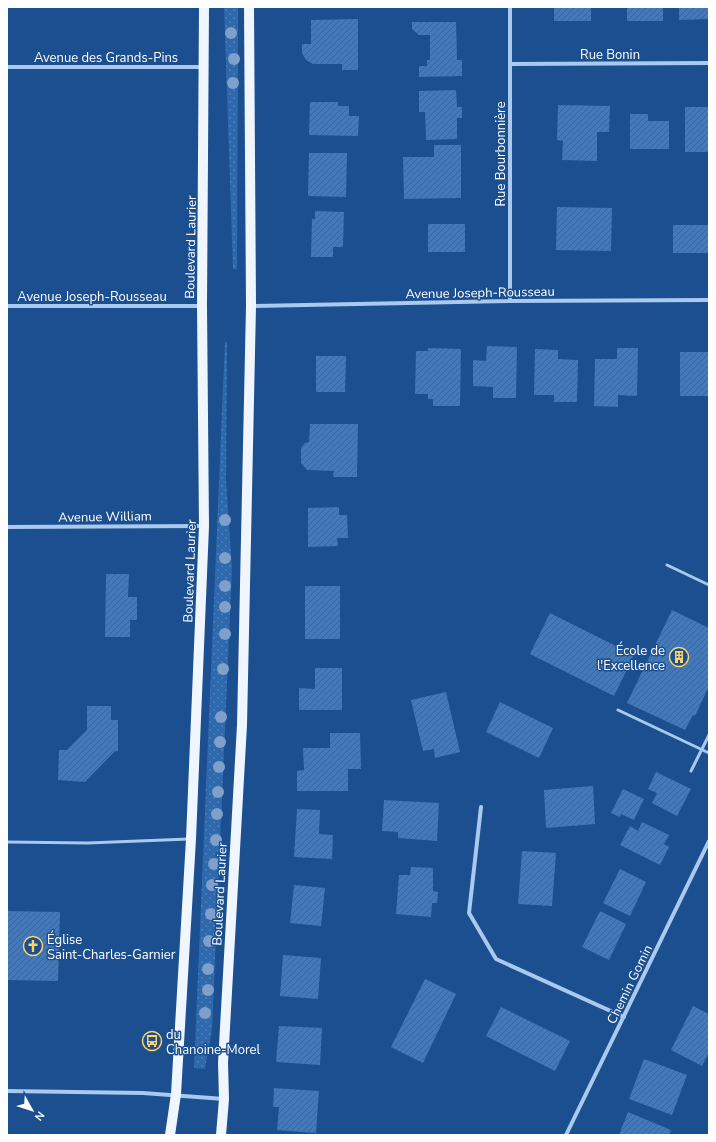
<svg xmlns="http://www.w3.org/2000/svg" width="716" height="1142" viewBox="0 0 716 1142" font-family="'Nunito Sans',sans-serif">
<defs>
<pattern id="grass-dots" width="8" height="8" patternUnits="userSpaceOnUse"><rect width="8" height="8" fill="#2e69ad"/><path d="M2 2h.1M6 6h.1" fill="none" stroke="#4d80b9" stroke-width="1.8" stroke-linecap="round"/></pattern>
<pattern id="building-hatch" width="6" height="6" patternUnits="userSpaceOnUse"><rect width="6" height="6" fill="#4478b7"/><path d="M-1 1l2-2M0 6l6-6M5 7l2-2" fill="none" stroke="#486282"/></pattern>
</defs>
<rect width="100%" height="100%" fill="#1b4f8f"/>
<!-- grass -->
<path fill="url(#grass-dots)" d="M224 7H238L237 269H233Z
M225 341 227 343 226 481 232 567 212 1029 205 1069 194 1068Z"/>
<!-- building -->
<path fill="url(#building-hatch)" d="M554 7H591V21H554Z
M627 7H663V21H627Z
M679 7H709V19L679 20Z
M358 19V70H342V64H313L306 60 302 53V44H311V20Z
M412 22H456L457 60H462V76L419 77V66H427V60H430V35H419L412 29Z
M456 90 457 107H462V118H457V139L426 140 425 112H419V91Z
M310 102H338V106H349V116H359L358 136 309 135Z
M558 105 610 106 609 132H597V161L562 160 563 141 557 140Z
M685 107H709V152H685Z
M630 114H648V121H669V149H630Z
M434 145H461V198L404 199 403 157H434Z
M309 153H347L346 197 308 196Z
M557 207 612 208 611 251 556 250Z
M315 211 344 212 343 247H333V257H311L312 219H315Z
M428 224H465V252H428Z
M673 225H709V253H673Z
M487 346 517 347 516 398H493V387L473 386V360L486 361Z
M428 348 461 349 460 406H433V399H428V394H415L416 351H428Z
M617 348H638L637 396 618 395V407L594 406 595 359H617Z
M535 349 558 350V359L578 360 577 402H554V395H534Z
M680 352H709V396H680Z
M316 356H346L345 392H316Z
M310 424H358L357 477H333L334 471 307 470 301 463V448L305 443 309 442Z
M339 507V515H347L348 538H337L338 546 308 547V508Z
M106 574H129L128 597H137V620H130V637H105Z
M305 586H340V639H305Z
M672 610 709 628V686L695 716 693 715 685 730 627 703Z
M550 613 634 655 614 696 530 654Z
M315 668H342V710H299V688L315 689Z
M446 692 460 752 435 758 434 749 423 751 411 700Z
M500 702 553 728 539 758 486 732Z
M87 706H111V720H118V751H115L85 782 58 780 59 750H67L87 730Z
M330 733H360L361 769H348V791H297V771L304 770 303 748H330Z
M656 772 691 789 677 816 652 803 657 793 648 789Z
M593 786 595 824 546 828 544 790Z
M623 789 644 799 634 820 621 814 620 817 611 813Z
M384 800 439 803 437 841 398 838V832L382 831Z
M297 809 320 810 319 834 333 835 332 859 294 857Z
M642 822 669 835 664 844 669 847 660 865 620 845 630 826 638 831Z
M522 851 556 853 552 906 518 904Z
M411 867 433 868V891L438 892 437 903H432L431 917 396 914 399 875H410Z
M620 869 646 882 630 916 603 903Z
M294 885 325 888 321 926 290 923Z
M7 911 60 912 58 981 7 980Z
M600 911 626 924 609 960 582 947Z
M283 955 321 958 318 999 280 996Z
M425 979 456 994 423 1063 391 1047Z
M693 1006 709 1014V1052L702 1066 671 1050Z
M501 1007 570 1041 555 1071 486 1036Z
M279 1026 322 1028 320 1065 276 1062Z
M644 1059 687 1075 672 1115 629 1099Z
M274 1088 319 1091 316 1133 277 1130 279 1107H273Z
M628 1112 671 1130 669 1135H619Z"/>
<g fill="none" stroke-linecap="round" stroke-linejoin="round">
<!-- lane -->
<path stroke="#a9c9ee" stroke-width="3" d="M667 565 709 585
M618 710 709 753
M691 771 709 735
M7 842 88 843 189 839"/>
<!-- street -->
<path stroke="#a9c9ee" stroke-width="4" d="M510 7V301
M510 64 709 63
M7 67H202
M7 306H202
M251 306 510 301 709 300
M7 527 203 526
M481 807 469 913 496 959 624 1017
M7 1091 143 1093 224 1099
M566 1135 709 841"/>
<!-- primary -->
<path stroke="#f0f6ff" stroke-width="10" d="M170 1135 176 1094 191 839 204 526 202 306 204 7
M221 1135 224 1099 223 1063 242 725 251 306 249 7"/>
</g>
<!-- trees -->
<g fill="#7ea0ca">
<circle cx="231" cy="33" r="6"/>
<circle cx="234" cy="59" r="6"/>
<circle cx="233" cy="83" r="6"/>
<circle cx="225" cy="520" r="6"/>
<circle cx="225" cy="558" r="6"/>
<circle cx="225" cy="586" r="6"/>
<circle cx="225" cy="607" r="6"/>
<circle cx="225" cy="634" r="6"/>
<circle cx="223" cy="669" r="6"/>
<circle cx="221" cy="717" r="6"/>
<circle cx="220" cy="742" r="6"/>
<circle cx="219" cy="767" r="6"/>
<circle cx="218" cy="792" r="6"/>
<circle cx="217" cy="814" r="6"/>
<circle cx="216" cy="840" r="6"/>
<circle cx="214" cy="864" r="6"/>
<circle cx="212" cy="885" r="6"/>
<circle cx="211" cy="914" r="6"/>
<circle cx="209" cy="941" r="6"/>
<circle cx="208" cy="969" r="6"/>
<circle cx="208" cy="990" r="6"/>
<circle cx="205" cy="1013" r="6"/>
</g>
<!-- icons -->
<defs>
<symbol id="building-ring" viewBox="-11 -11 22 22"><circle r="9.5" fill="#1b4f8f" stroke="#ffd166" stroke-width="1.5"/><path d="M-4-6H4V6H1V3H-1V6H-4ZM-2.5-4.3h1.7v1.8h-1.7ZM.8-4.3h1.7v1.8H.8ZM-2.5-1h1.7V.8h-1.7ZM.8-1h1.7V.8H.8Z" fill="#ffd166"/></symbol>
<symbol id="church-ring" viewBox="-11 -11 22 22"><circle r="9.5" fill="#1b4f8f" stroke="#ffd166" stroke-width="1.5"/><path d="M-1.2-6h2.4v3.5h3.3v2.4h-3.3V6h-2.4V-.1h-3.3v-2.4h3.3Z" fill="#ffd166"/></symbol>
<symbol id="bus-ring" viewBox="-11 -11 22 22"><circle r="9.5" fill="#1b4f8f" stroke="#ffd166" stroke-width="1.5"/><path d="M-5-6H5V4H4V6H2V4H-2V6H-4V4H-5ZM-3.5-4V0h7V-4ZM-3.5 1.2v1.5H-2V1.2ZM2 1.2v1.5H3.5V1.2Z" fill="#ffd166"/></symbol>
</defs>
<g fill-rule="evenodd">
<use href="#building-ring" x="668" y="646" width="22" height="22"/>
<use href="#church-ring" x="22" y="935" width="22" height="22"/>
<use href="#bus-ring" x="141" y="1030" width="22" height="22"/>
</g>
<g text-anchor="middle" stroke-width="3" stroke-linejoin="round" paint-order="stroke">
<!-- street labels -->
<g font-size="13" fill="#fff" stroke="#1b4f8f">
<text x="610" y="59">Rue Bonin</text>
<text x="106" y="62">Avenue des Grands-Pins</text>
<text transform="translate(500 154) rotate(-90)" y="5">Rue Bourbonnière</text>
<text transform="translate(190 247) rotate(-89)" y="5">Boulevard Laurier</text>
<text transform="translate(480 292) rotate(-1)" y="5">Avenue Joseph-Rousseau</text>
<text x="92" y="301">Avenue Joseph-Rousseau</text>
<text transform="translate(105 516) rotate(-1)" y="5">Avenue William</text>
<text transform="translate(189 571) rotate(-88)" y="5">Boulevard Laurier</text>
<text transform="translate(219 894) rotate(-87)" y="5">Boulevard Laurier</text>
<text transform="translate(629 984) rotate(-64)" y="5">Chemin Gomin</text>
</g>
<!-- poi labels -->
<g font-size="13" fill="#fff" stroke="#1b4f8f" text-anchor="start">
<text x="665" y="655" text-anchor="end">École de<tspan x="665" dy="15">l'Excellence</tspan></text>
<text x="47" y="944">Église<tspan x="47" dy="15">Saint-Charles-Garnier</tspan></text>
<text x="166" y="1039">du<tspan x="166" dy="15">Chanoine-Morel</tspan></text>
</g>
</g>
<!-- border -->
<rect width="716" height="1142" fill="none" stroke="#ffffff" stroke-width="16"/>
<!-- north arrow -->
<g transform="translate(32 1110) rotate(129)" stroke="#1b4f8f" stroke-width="3" paint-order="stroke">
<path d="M0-3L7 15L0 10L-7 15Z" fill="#ffffff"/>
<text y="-6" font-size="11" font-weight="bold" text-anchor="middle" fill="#ffffff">N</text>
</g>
</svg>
